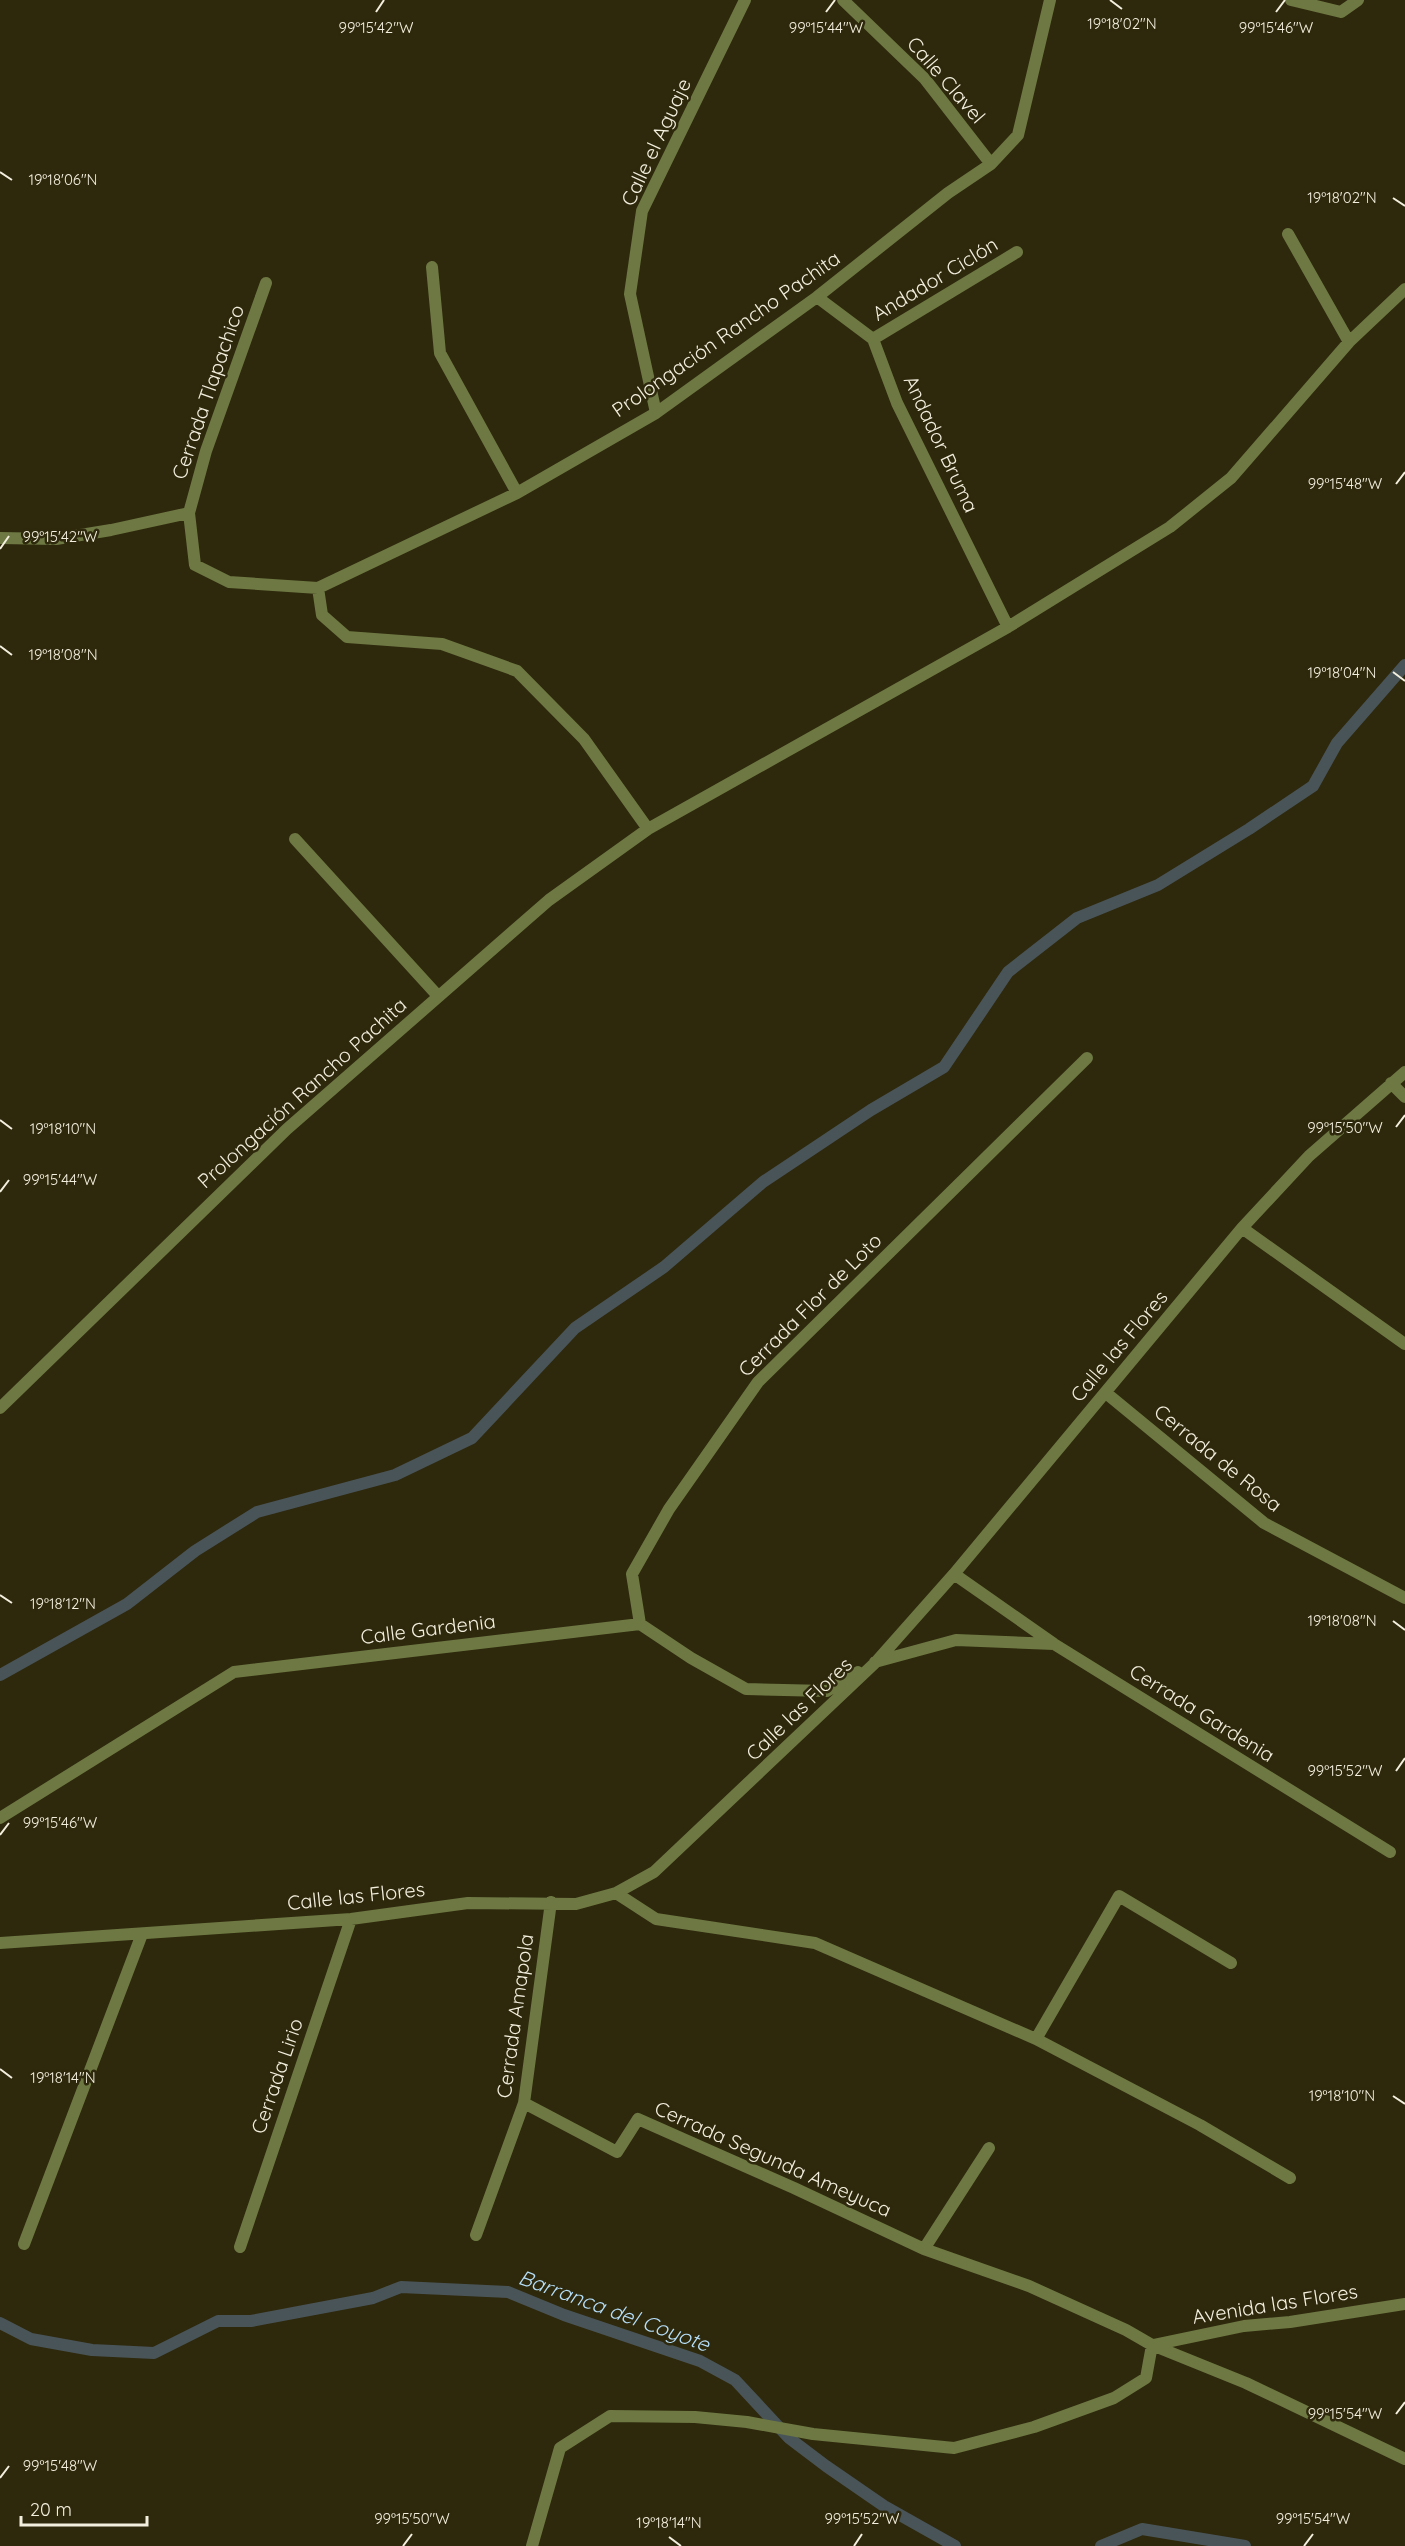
<svg xmlns="http://www.w3.org/2000/svg" width="1405" height="2546" viewBox="0 0 1405 2546" font-family="Quicksand,sans-serif">
<rect width="100%" height="100%" fill="#2e280c"/>
<g fill="none" stroke-linecap="round" stroke-linejoin="round">
<!-- stream -->
<path stroke="#495458" stroke-width="12" d="M0 1675 127 1604 195 1551 257 1512 395 1475 472 1438 575 1328 664 1267 763 1182 871 1110 944 1067 1008 972 1077 918 1158 885 1249 829 1313 786 1337 743 1405 665
M0 2323 31 2339 92 2350 154 2353 218 2321H251L373 2298 401 2287 508 2292 564 2315 700 2361 735 2380 789 2438 826 2466 884 2506 955 2546
M1101 2546 1142 2529 1245 2546"/>
<!-- street -->
<path stroke="#6d7843" stroke-width="12" d="M843 0 925 79 991 164
M1291 0 1341 12 1358 0
M1288 234 1349 342
M432 267 440 353 517 493
M266 283 206 451 189 513 195 565 229 582 318 588 517 493 656 413 817 297 948 193 991 164 1018 135 1050 0
M817 297 873 339 897 403 1008 627
M873 339 1017 252
M656 413 630 294 642 211 745 0
M0 538 56 539 111 530 189 513
M318 588 322 615 347 637 442 644 517 671 584 739 648 829
M295 839 438 996
M1391 1083 1405 1097
M1242 1228 1405 1344
M1106 1393 1264 1523 1405 1598
M0 1408 287 1129 549 900 648 829 1008 627 1170 527 1231 478 1349 342 1405 289
M954 1574 1054 1644 1390 1852
M640 1624 632 1574 669 1509 758 1382 1087 1058
M875 1662 956 1640 1054 1644
M0 1818 234 1672 640 1624 691 1658 746 1689 827 1691 858 1672
M616 1893 656 1919 815 1943 1036 2039 1119 1896 1231 1963
M0 1943 351 1919 468 1903 576 1904 616 1893 654 1872 876 1662 954 1574 1242 1228 1309 1156 1405 1072
M1036 2039 1200 2125 1290 2178
M524 2103 617 2152 638 2119 794 2188 924 2249 1029 2286 1126 2330 1152 2345 1246 2383 1405 2459
M476 2235 524 2103 551 1902
M24 2244 142 1934
M240 2247 351 1919
M924 2249 989 2148
M1153 2345 1244 2326 1290 2322 1405 2304
M532 2546 560 2448 610 2416 695 2417 747 2422 813 2434 954 2448 1034 2427 1114 2398 1146 2378 1152 2345"/>
</g>
<!-- ticks -->
<path fill="none" stroke="#f3efde" stroke-width="2" d="M1110 0 1122 9M376 12 384 0M826 12 835 0M1276 12 1285 0M0 172 12 180M1393 198 1405 206M1396 484 1405 472M0 549 9 536M0 646 12 655M1393 672 1405 681M0 1120 12 1129M1396 1127 1405 1115M0 1192 9 1180M0 1595 12 1603M1393 1621 1405 1630M1396 1771 1405 1758M0 1835 9 1823M0 2069 12 2078M1393 2096 1405 2104M1396 2414 1405 2402M0 2478 9 2466M669 2537 681 2546M403 2546 412 2534M854 2546 862 2534M1304 2546 1313 2534"/>
<g text-anchor="middle" stroke-width="5" stroke-linejoin="round" paint-order="stroke">
<!-- street labels -->
<g font-size="20" fill="#f3efde" stroke="#2e280c">
<text transform="translate(946 80) rotate(49)" y="7">Calle Clavel</text>
<text transform="translate(656 142) rotate(-65)" y="7">Calle el Aguaje</text>
<text transform="translate(935 279) rotate(-31)" y="7">Andador Ciclón</text>
<text transform="translate(726 334) rotate(-35)" y="7">Prolongación Rancho Pachita</text>
<text transform="translate(208 392) rotate(-71)" y="7">Cerrada Tlapachico</text>
<text transform="translate(941 444) rotate(65)" y="7">Andador Bruma</text>
<text transform="translate(302 1093) rotate(-42)" y="7">Prolongación Rancho Pachita</text>
<text transform="translate(810 1305) rotate(-45)" y="7">Cerrada Flor de Loto</text>
<text transform="translate(1119 1346) rotate(-50)" y="7">Calle las Flores</text>
<text transform="translate(1218 1458) rotate(39)" y="7">Cerrada de Rosa</text>
<text transform="translate(428 1629) rotate(-7)" y="7">Calle Gardenia</text>
<text transform="translate(799 1709) rotate(-44)" y="7">Calle las Flores</text>
<text transform="translate(1202 1713) rotate(32)" y="7">Cerrada Gardenia</text>
<text transform="translate(356 1896) rotate(-6)" y="7">Calle las Flores</text>
<text transform="translate(515 2016) rotate(-82)" y="7">Cerrada Amapola</text>
<text transform="translate(277 2076) rotate(-71)" y="7">Cerrada Lirio</text>
<text transform="translate(773 2159) rotate(24)" y="7">Cerrada Segunda Ameyuca</text>
<text transform="translate(1275 2304) rotate(-9)" y="7">Avenida las Flores</text>
</g>
<!-- water labels -->
<g font-size="21" font-style="italic" fill="#b5def8" stroke="#2e280c">
<text transform="translate(614 2311) rotate(20)" y="7">Barranca del Coyote</text>
</g>
</g>
<g font-size="15" text-anchor="middle" fill="#f3efde" stroke="#2e280c" stroke-width="5" stroke-linejoin="round" paint-order="stroke">
<text x="1122" y="29">19°18'02"N</text>
<text x="376" y="33">99°15'42"W</text>
<text x="826" y="33">99°15'44"W</text>
<text x="1276" y="33">99°15'46"W</text>
<text x="63" y="185">19°18'06"N</text>
<text x="1342" y="203">19°18'02"N</text>
<text x="1345" y="489">99°15'48"W</text>
<text x="60" y="542">99°15'42"W</text>
<text x="63" y="660">19°18'08"N</text>
<text x="1342" y="678">19°18'04"N</text>
<text x="1345" y="1133">99°15'50"W</text>
<text x="63" y="1134">19°18'10"N</text>
<text x="60" y="1185">99°15'44"W</text>
<text x="63" y="1609">19°18'12"N</text>
<text x="1342" y="1626">19°18'08"N</text>
<text x="1345" y="1776">99°15'52"W</text>
<text x="60" y="1828">99°15'46"W</text>
<text x="63" y="2083">19°18'14"N</text>
<text x="1342" y="2101">19°18'10"N</text>
<text x="1345" y="2419">99°15'54"W</text>
<text x="60" y="2471">99°15'48"W</text>
<text x="412" y="2524">99°15'50"W</text>
<text x="862" y="2524">99°15'52"W</text>
<text x="1313" y="2524">99°15'54"W</text>
<text x="669" y="2528">19°18'14"N</text>
</g>
<!-- scale -->
<path d="M21 2516v9h126v-9" fill="none" stroke="#f3efde" stroke-width="3"/>
<text x="30" y="2516" font-size="18" fill="#f3efde" stroke="#2e280c" stroke-width="4.5" paint-order="stroke">20 m</text>
</svg>
